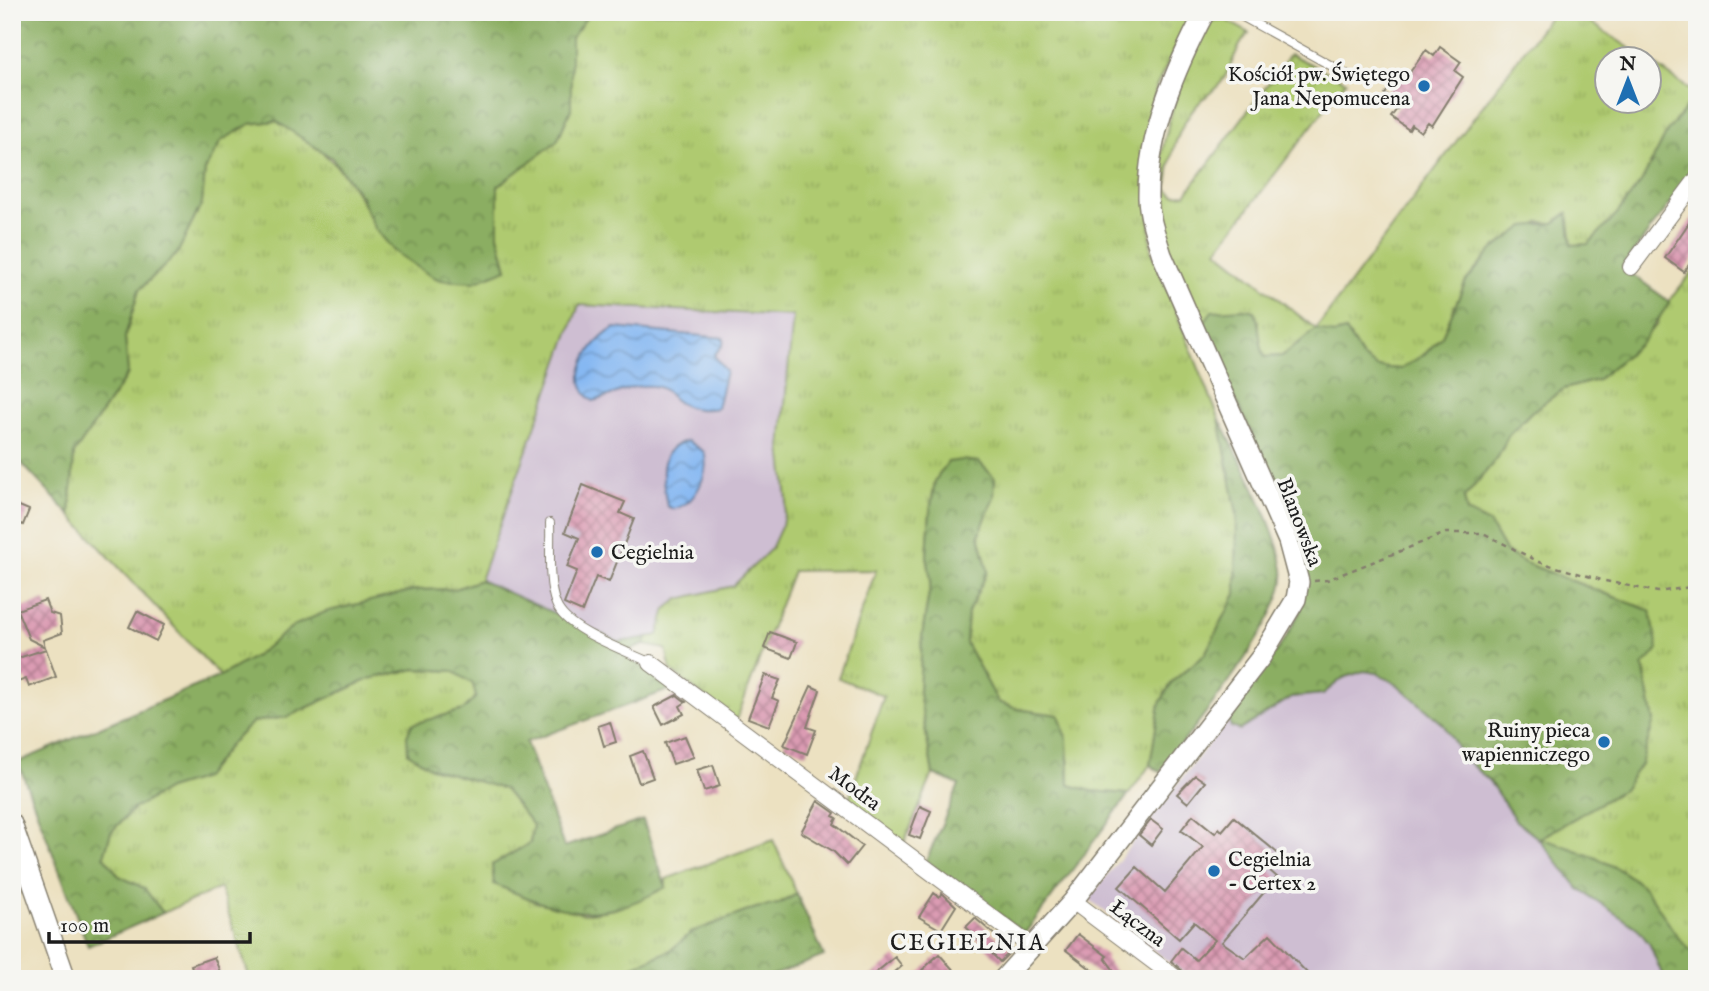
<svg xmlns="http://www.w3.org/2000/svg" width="1709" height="991" viewBox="0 0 1709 991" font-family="'IM FELL English',serif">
<defs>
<pattern id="grass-tufts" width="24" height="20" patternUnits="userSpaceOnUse" patternTransform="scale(1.75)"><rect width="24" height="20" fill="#afca70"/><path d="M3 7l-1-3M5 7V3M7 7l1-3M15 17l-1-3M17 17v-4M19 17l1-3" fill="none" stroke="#96ad60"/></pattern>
<pattern id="forest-crowns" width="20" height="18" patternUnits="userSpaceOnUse" patternTransform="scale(1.75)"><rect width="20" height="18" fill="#8bae62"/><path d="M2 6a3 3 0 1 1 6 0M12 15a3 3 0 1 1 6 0" fill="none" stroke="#718d50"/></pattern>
<pattern id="water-waves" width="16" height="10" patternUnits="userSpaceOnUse" patternTransform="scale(1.75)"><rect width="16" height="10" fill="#86b8f2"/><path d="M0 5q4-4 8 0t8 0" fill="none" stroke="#6d95c3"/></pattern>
<pattern id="building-cross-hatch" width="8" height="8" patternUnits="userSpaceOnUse" patternTransform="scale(1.75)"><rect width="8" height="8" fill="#db9bb3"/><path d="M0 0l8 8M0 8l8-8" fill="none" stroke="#b17e91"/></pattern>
</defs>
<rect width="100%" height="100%" fill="#f6f6f2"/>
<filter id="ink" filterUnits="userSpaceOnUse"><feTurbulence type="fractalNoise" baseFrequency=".0143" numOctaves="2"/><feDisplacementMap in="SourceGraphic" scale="14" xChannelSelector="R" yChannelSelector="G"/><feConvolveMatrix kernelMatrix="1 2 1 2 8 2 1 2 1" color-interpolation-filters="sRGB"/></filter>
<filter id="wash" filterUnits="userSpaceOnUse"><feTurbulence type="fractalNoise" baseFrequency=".00686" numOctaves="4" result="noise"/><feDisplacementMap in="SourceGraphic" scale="28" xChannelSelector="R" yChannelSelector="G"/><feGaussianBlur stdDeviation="1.57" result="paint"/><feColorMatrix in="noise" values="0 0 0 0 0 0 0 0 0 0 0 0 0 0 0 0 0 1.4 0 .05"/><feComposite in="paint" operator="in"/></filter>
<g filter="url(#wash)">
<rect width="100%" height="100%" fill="#ece1c1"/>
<!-- industrial -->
<path fill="#cebed2" d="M579 305 794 316 782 447 787 500 782 525 771 550 733 586 666 609 658 635 619 642 480 580Z
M1364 671 1377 673 1399 686 1443 724 1464 758 1489 781 1516 821 1539 839 1579 889 1637 928 1650 945 1664 979H1190L1089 899 1228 719 1231 727 1292 697 1323 694 1343 678Z"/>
<!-- grass -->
<path fill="url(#grass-tufts)" stroke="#667346" stroke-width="2" d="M594 12H1194L1156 87 1148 133 1151 250 1219 418 1237 514 1236 594 1205 654 1172 682 1160 703 1150 765 1129 794 1092 791 1069 785V762L1059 716 1017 709 998 702 966 643 968 612 988 571 979 535 994 497 948 462 935 481 930 511 927 556 931 580 922 636 919 693 933 774 903 845 847 804 884 696 838 678 876 570 793 571 736 721 671 671 666 649 644 645 648 637 658 635 666 609 679 599 733 586 771 549 782 525 787 500 781 447 793 316 579 305 480 580 455 589 415 590 293 626 257 655 220 676 70 515 74 454 128 374 125 337 139 290 177 254 202 203 205 170 221 141 250 124 276 121C328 152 350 172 375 228L507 269 498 235 497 186 557 141 571 109V38L589 14Z
M1553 12H1575L1646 59 1608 60V102H1650V62L1697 94 1668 130 1642 181 1612 220 1588 244 1572 245 1567 213 1554 223 1540 222 1466 281 1442 336 1426 353 1401 369 1377 367 1363 358 1346 331 1299 343 1282 356 1265 357 1258 341 1259 321 1206 340C1189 300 1168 258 1159 215 1150 167 1183 61 1209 21L1224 19 1249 33C1236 46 1233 64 1223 80 1217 89 1206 95 1199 103 1177 126 1169 158 1167 189L1174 195 1186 194 1290 54 1346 81 1217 250 1316 329Z
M1697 266V413L1692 420 1697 424V953L1690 952 1612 866 1539 839 1623 790 1654 721 1643 665 1651 611 1525 563 1505 551 1489 523 1467 512 1464 498 1498 457 1508 436 1531 412 1564 389 1597 380 1657 325 1663 308Z
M415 669 453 671 473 684 476 697 463 710 472 778 504 789 533 825 530 843 492 865 533 901 584 914 615 909 666 887V879L773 840 797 894 778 904 756 908 692 932 671 950 630 968 589 979H250L220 888 163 913 144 888 119 876 104 856 111 832 133 809 168 789 204 778 232 742 253 722 287 717 369 679Z"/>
<!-- forest -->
<path fill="url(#forest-crowns)" stroke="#54653f" stroke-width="2" d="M12 12H429L435 18 466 19 477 12H594L589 14 571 38V109L557 141 498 186V235L507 269 474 282 440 280 429 275 394 251 375 228 360 195 332 158 276 121 250 124 221 141 205 170 202 203 177 254 139 290 125 337 128 373 74 454 70 515 12 453Z
M1697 94V168L1622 267 1670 302 1642 342 1597 380 1564 389 1531 412 1508 436 1498 457 1464 498 1467 512 1489 523 1505 551 1525 563 1651 611 1658 650 1643 666 1654 721 1641 764 1623 790 1540 838C1574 849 1616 862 1643 887 1659 902 1678 948 1697 953V979H1664L1650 945 1637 928 1579 889 1539 839 1516 821 1489 781 1464 758 1443 724 1399 686 1377 673 1364 671 1343 678 1323 694 1292 697 1240 730 1231 727 1228 719 1285 639 1301 610 1286 515 1251 432 1206 340 1204 322 1212 311 1244 309 1255 311C1261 327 1258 342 1265 357L1282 356 1316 329 1333 334 1346 331 1363 358 1377 367 1401 369 1426 353 1442 336 1466 281 1492 250 1525 226 1554 223 1568 213 1572 245 1588 244 1612 220 1642 181 1668 130Z
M1219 418C1240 461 1276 523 1283 570 1290 614 1189 733 1160 772L1150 765 1160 703 1172 682 1205 654 1236 594 1237 514Z
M962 460 979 462 995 478 994 497 979 535 988 571 968 612 966 643 998 702 1017 709 1059 715 1067 740 1069 785 1092 791 1129 794 1025 933 926 861 959 785 933 774 919 693 922 636 931 580 927 556 930 511 935 481 948 462Z
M480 580 619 642 648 637 644 645 623 653 677 687 526 742 564 847 643 820 666 887C596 926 564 914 494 884L492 865 530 843 533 825 504 789 431 768 408 753 407 736 412 724 463 710 476 697 473 684 453 671 415 669 369 679 287 717 253 722 232 742 204 778 168 789 133 809 111 832 104 856 119 876 144 888 163 913 88 946 18 762 220 676 257 655 293 626 325 612 415 590 455 589Z
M797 894 824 956 764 979H589L630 968 671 950 692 932 756 908 778 904Z"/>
<!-- water -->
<path fill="url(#water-waves)" stroke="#516a87" stroke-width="2" d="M615 328 724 338 723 345 714 355 726 371 717 408C703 411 686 409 675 400 668 394 667 389 658 387 635 381 614 396 593 401 565 379 591 341 615 328Z
M688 441 704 452C711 473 695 505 673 509L667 506C662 480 655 447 688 441Z"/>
<g id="blocks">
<!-- building -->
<path fill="url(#building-cross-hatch)" d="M1440 47 1461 62 1455 71 1463 77 1432 126 1428 123 1421 132 1412 125 1409 130 1391 117 1400 105 1385 94 1399 75 1405 79 1426 50 1434 56Z
M1697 211V253L1684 272 1665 258Z
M583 485 625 502 620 513 634 519 609 582 596 577 582 612 564 604 577 571 567 567 579 538 565 532Z
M12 503 29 510 23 525 12 521Z
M45 600 50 613 60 616 62 633 43 640 45 647 29 639 17 610Z
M137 611 164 625 156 641 129 627Z
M770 632 797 642 791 658 764 648Z
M46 649 56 677 29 687 26 679 15 683 12 660Z
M765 675 780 680 772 698 779 701 769 726 748 718Z
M811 686 820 690 807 727 816 730 807 754 784 745Z
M677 695 686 702 680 706 684 714 663 725 654 707Z
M610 722 616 742 604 746 598 726Z
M685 736 694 757 673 764 665 743Z
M643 751 653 778 639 783 630 756Z
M713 765 720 786 704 791 697 770Z
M1195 775 1205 782 1188 803 1177 794Z
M818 801 835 813 833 816 837 818 834 824 862 846 847 865 833 851 801 832Z
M920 806 931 811 920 839 909 835Z
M1193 815 1215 833 1219 828 1222 831 1234 817 1281 856 1269 870 1277 877 1222 942 1245 958 1270 934 1308 974 1303 979H1282L1275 971 1270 979H1192L1171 961 1181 948 1196 960 1215 940 1194 922 1179 939 1119 887 1137 867 1165 892 1203 847 1181 830Z
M1151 820 1163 829 1151 845 1139 835Z
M934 893 939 897 942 893 956 906 941 930 919 917Z
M975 918 1012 950 1000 962 966 927Z
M1078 934 1107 956 1105 958 1120 979H1104L1066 950Z
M939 954 957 974 951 979H913Z
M214 957 220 972 196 979 191 965Z
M895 957 902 966 887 979H868Z"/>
</g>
</g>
<g filter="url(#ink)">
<use href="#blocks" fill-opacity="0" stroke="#847e6e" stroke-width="2"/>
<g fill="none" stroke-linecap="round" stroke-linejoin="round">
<defs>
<path id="service" d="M1234 12 1350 76
M550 523C551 548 547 581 556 604 566 631 625 650 651 663"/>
<path id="minor" d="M1631 267 1697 179
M651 663 1033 948
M1073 901 1177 979"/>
<path id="tertiary" d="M12 824 66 979
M1003 979 1073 901 1261 657 1296 599 1299 582 1288 541 1162 255C1156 236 1149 218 1148 198 1147 134 1176 67 1205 12"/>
</defs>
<!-- service casing -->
<use href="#service" stroke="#847e6e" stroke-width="10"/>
<!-- minor casing -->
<use href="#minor" stroke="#847e6e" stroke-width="18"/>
<!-- tertiary casing -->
<use href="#tertiary" stroke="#847e6e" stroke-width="22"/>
<!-- path -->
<path stroke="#847e6e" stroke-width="2.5" stroke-dasharray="5 5" stroke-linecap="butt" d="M1314 581 1327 580 1446 533H1483L1539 562 1605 581 1658 592 1697 586"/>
<!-- service -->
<use href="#service" stroke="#fff" stroke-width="8"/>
<!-- minor -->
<use href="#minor" stroke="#fff" stroke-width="16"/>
<!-- tertiary -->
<use href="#tertiary" stroke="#fff" stroke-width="19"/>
</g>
</g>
<!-- markers -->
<g fill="#1f6fb2" stroke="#f6f6f2" stroke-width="2.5">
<circle cx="1424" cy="86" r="7"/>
<circle cx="597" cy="552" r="7"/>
<circle cx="1604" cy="742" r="7"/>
<circle cx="1214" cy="871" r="7"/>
</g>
<g text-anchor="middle" stroke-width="7" stroke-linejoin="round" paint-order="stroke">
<!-- poi labels -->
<g font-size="21" fill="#1c1c1c" stroke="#f6f6f2" text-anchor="end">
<text x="1410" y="81">Kościół pw. Świętego<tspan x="1410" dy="24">Jana Nepomucena</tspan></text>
<text x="611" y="559" text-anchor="start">Cegielnia</text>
<text x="1590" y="737">Ruiny pieca<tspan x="1590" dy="24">wapienniczego</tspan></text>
<text x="1228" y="866" text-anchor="start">Cegielnia<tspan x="1228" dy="24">- Certex 2</tspan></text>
</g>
<!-- street labels -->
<g font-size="21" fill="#1c1c1c" stroke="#f6f6f2">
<text transform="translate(1300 522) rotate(69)" y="7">Blanowska</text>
<text transform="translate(855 788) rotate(37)" y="7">Modra</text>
<text transform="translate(1138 923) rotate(37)" y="7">Łączna</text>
</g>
<!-- neighbourhood labels -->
<g font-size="23" letter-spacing="2" fill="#1c1c1c" stroke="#f6f6f2">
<text x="968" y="950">CEGIELNIA</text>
</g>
</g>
<!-- margin -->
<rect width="1709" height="991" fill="none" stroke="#f6f6f2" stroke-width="42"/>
<!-- north arrow -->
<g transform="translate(1628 80)"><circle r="33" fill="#f6f6f2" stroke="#9f9f9c" stroke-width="2"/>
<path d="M0-5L12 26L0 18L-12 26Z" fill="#1f6fb2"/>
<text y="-10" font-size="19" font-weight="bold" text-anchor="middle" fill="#1c1c1c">N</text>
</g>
<!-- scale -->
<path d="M49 932v10h201v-10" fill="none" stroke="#1c1c1c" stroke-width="3.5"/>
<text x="60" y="932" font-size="21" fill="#1c1c1c" stroke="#f6f6f2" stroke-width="5" paint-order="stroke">100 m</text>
</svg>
